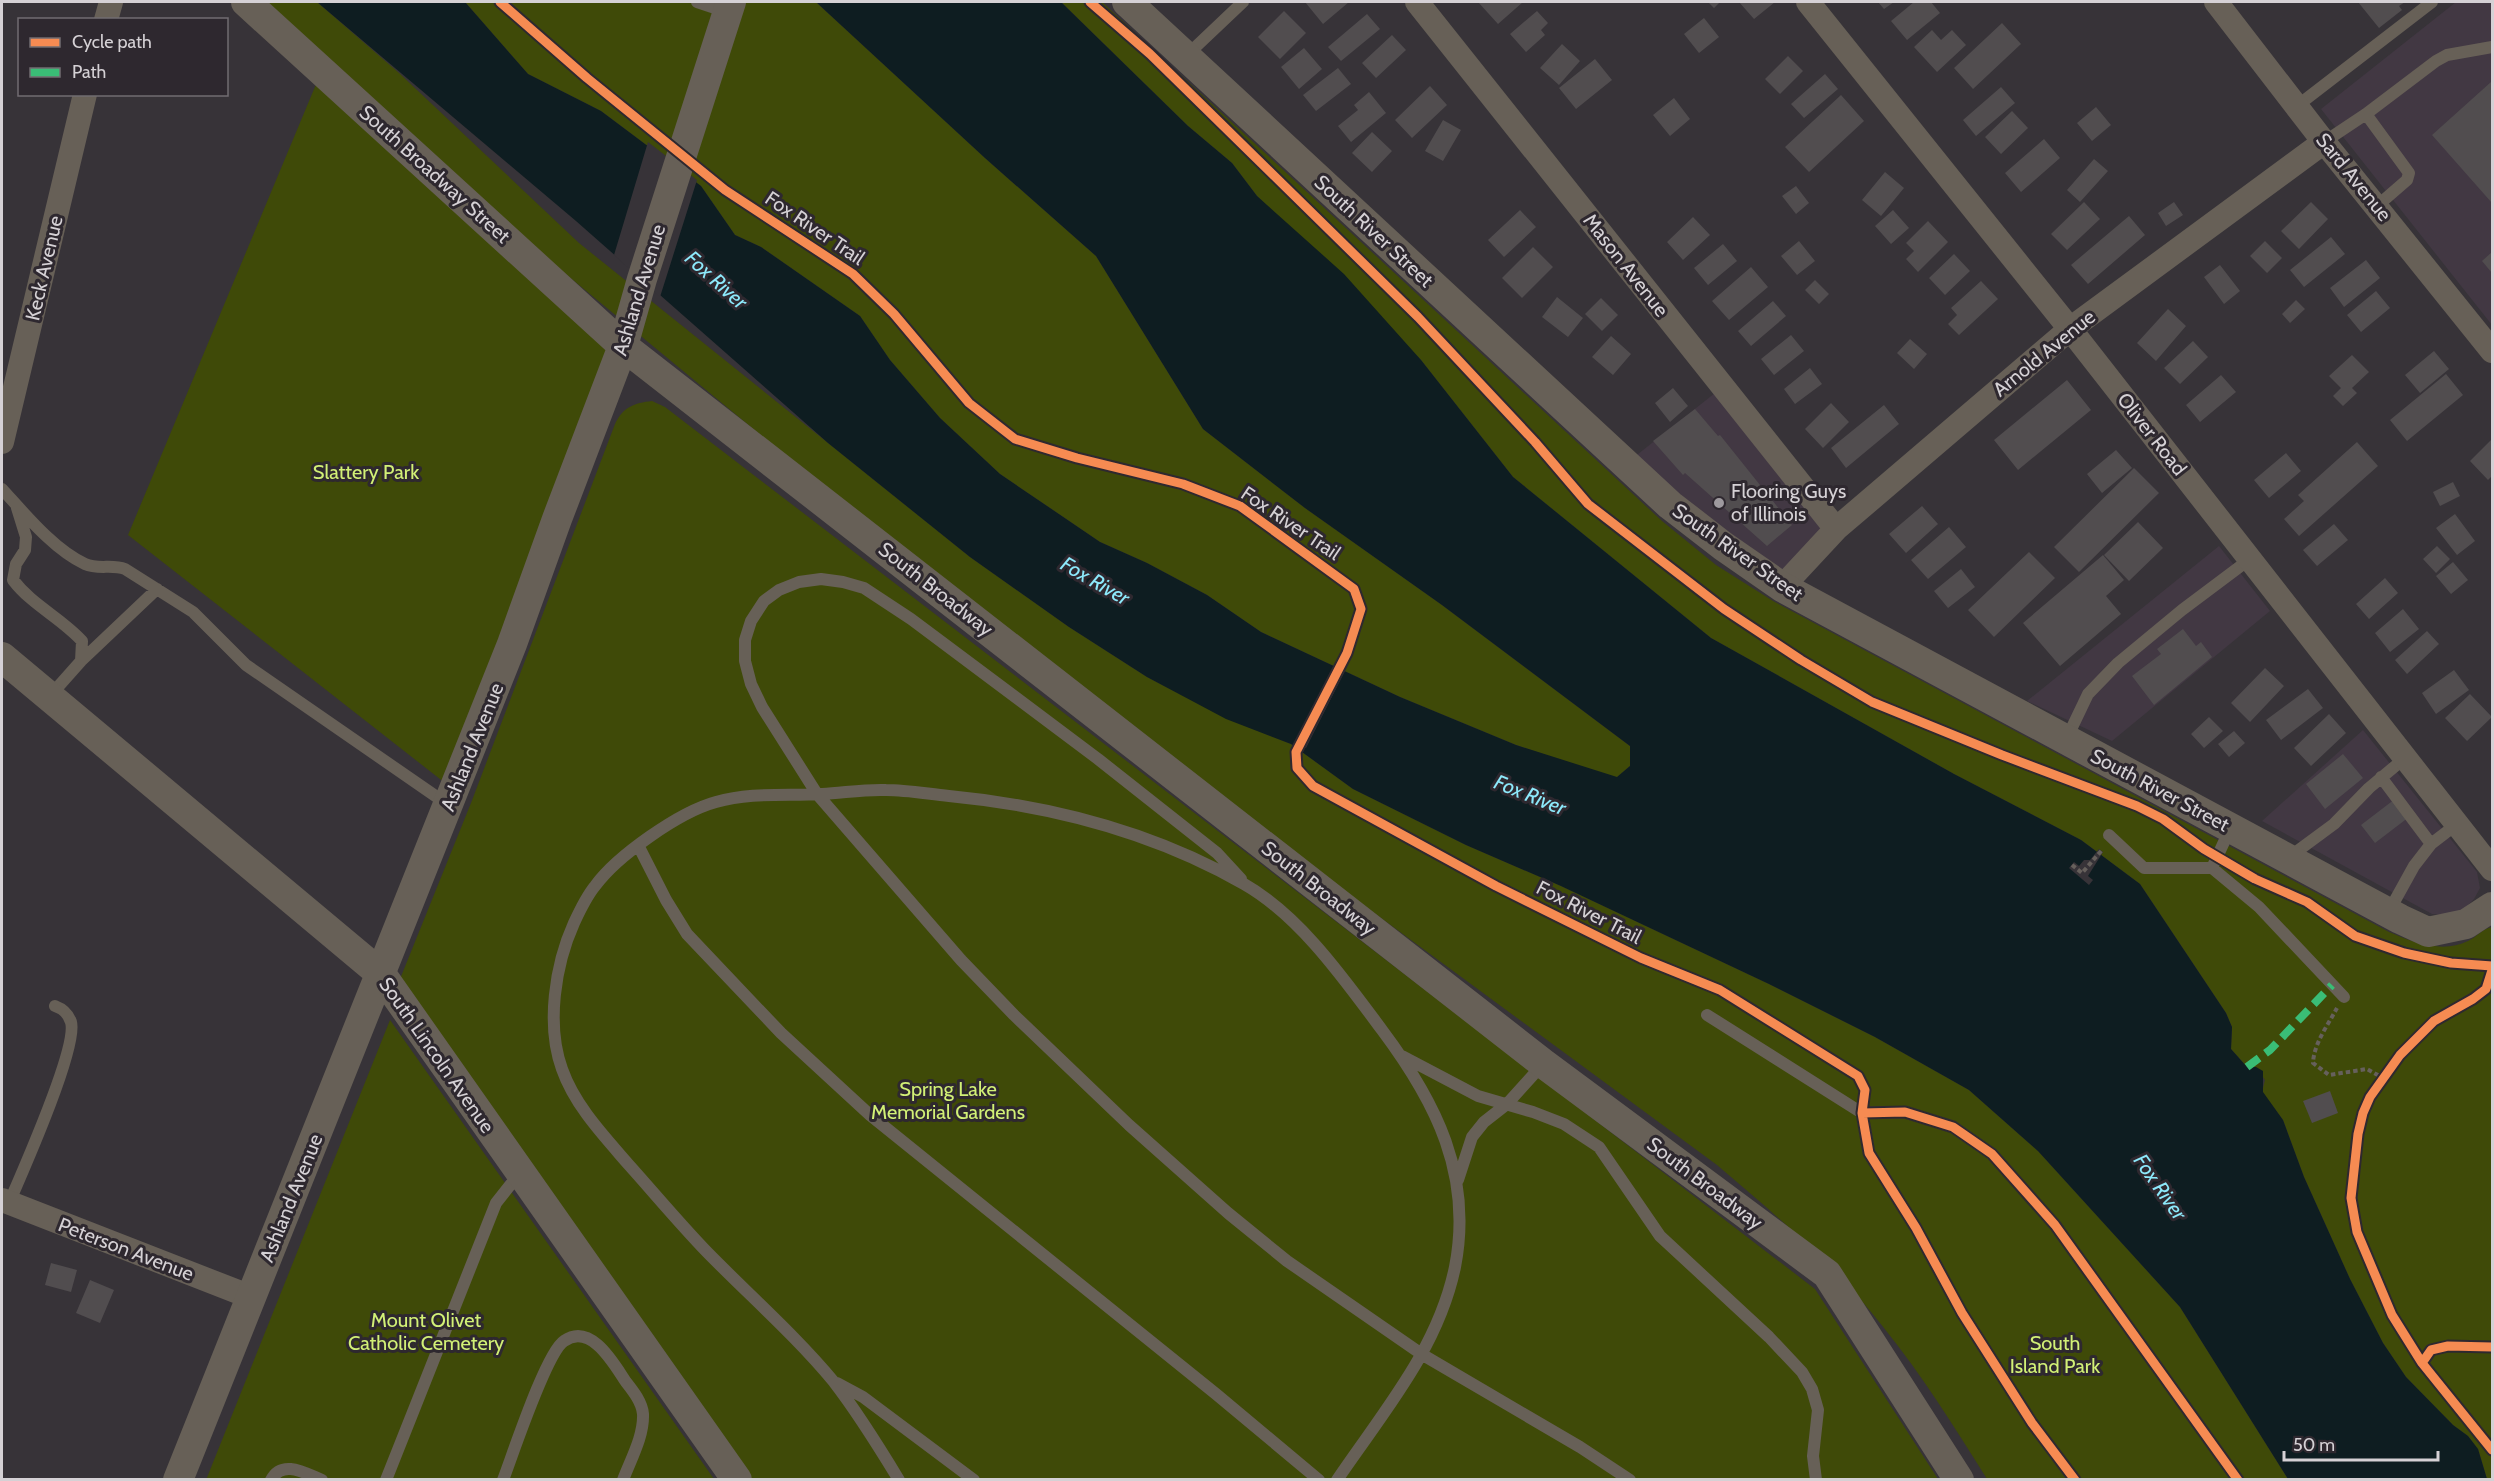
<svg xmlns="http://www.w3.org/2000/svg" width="2494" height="1481" viewBox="0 0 2494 1481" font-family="Cabin,sans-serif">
<rect width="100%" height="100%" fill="#373338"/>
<!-- built -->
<path fill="#423843" d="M2456 2H2492V325L2321 109Z
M1720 389 1831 529 1782 583 1628 462Z
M2219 546 2270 611 2112 741 2027 701Z
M2363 730 2477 872 2480 888 2474 899 2463 910 2447 915 2432 914 2262 821Z"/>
<!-- green -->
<path fill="#3f4a08" d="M263 2H317L399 73 579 243 970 557 1069 627 1147 677 1226 718 1291 744 1353 789 1466 845 1561 886 1769 984 1875 1037 1969 1090 2038 1151 2180 1307 2288 1479H1987C1955 1428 1922 1375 1884 1328 1836 1266 1776 1215 1717 1165L1305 862 849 508 510 228Z
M465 2H816L985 158 1096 256 1203 429 1305 508 1442 605 1630 746V766L1616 778 1516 745 1400 697 1261 632 1207 595 1147 563 1100 542 1000 474 940 418 890 360 860 316 761 247 735 235 701 186 601 111 528 74Z
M1061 2H1102L1662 521 1716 565 1773 601 2389 932C2412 942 2443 954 2468 941 2477 937 2482 929 2492 927V1479H2487L2478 1449 2468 1436 2453 1425 2406 1377 2383 1343 2350 1279 2304 1177 2283 1120 2262 1092 2265 1080 2256 1067H2247L2231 1049 2232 1027 2226 1013 2140 884 2081 840 1954 774 1711 638 1513 477 1421 360 1257 196 1232 163 1188 126Z
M322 70 623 346 454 790 128 535Z
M652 401 665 407 1815 1289 1938 1479H752L400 979 471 803 615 424C623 407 634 403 652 401Z
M390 1020 714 1479 206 1480Z"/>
<!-- water -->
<path fill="#0e1d21" d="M317 2H465L528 74 601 111 701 186 735 235 761 247 860 316 890 360 940 418 1000 474 1100 542 1147 563 1207 595 1261 632 1400 697 1516 745 1617 777 1630 766V746L1442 605 1305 508 1203 429 1096 256 985 158 816 2H1061L1188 126 1232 163 1257 196 1344 274 1421 360 1513 477 1711 638 1954 774 2081 840 2140 884 2226 1013 2232 1027 2231 1049 2247 1067H2256L2263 1071V1092L2283 1120 2304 1177 2350 1279 2383 1343 2406 1377 2453 1425 2468 1436 2478 1449 2487 1479H2288L2180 1307 2038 1151 1969 1090 1875 1037 1769 984 1561 886 1466 845 1353 789 1291 744 1226 719 1147 677 1069 627 970 557 828 443 576 221Z"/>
<!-- pier -->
<path fill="#373338" d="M648 142 697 180 660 297 614 255Z
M1337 663 1347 667 1306 748 1296 744Z
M2099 849 2103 852 2088 876 2093 880 2089 885 2069 868 2074 862 2079 866 2084 860H2090Z"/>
<!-- building -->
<path fill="#514d4f" d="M1305 2H1349L1323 24Z
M1478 2H1523L1498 24Z
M1708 2H1720L1714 8Z
M1739 2H1775L1754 19Z
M1878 2H1894L1884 9Z
M1914 2H1931L1940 13 1907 40 1891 21Z
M2358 2H2405L2399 6 2402 10 2379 28Z
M1284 11 1306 33 1280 59 1258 37Z
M1537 11 1548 23 1541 30 1545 35 1526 52 1510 34Z
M1367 14 1380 29 1341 61 1328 47Z
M1704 18 1719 37 1699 53 1684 34Z
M2002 23 2021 44 1973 89 1954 68Z
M1932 30 1941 40 1952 30 1966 45 1937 72 1914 47Z
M1392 35 1406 50 1376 78 1362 63Z
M1562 44 1580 61 1559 85 1540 68Z
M1304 48 1322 69 1299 89 1281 67Z
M1788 56 1803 71 1780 94 1765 79Z
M1595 59 1612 80 1576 109 1559 88Z
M1338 68 1351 84 1316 111 1303 95Z
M1825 74 1838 89 1804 118 1791 104Z
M2491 82 2492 84V203L2432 135Z
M1430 86 1447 105 1412 138 1395 120Z
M2001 87 2015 103 1976 136 1963 120Z
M1369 92 1386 113 1351 142 1338 126 1358 110 1354 105Z
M1841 95 1864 121 1809 172 1785 147Z
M1674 98 1690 119 1670 136 1653 115Z
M2096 107 2111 125 2092 141 2077 123Z
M2012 111 2028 128 2001 154 1985 137Z
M1443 120 1461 130 1443 161 1425 151Z
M1372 132 1392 151 1372 172 1352 153Z
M2044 139 2060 158 2021 192 2005 173Z
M2094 159 2108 171 2080 202 2067 190Z
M1885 172 1904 188 1881 216 1862 200Z
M1796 186 1809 203 1796 214 1782 196Z
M2084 202 2100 219 2067 250 2051 234Z
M2174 202 2183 215 2166 226 2158 213Z
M2311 202 2328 219 2299 249 2281 231Z
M1520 210 1536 227 1504 257 1488 240Z
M1893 210 1909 228 1891 244 1875 226Z
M2129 216 2145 235 2088 284 2071 265Z
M1693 217 1710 235 1683 260 1667 242Z
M1928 221 1948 242 1918 272 1906 259 1914 251 1906 243Z
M2331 237 2345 254 2304 287 2290 270Z
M1799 241 1815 261 1797 275 1781 256Z
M2265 241 2282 258 2267 273 2250 256Z
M1723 244 1737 261 1708 285 1694 268Z
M1533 247 1553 267 1522 298 1502 278Z
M2492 252V273L2482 261Z
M1954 254 1970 271 1945 295 1929 278Z
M2366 260 2380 278 2344 307 2330 288Z
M2220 265 2240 291 2224 304 2204 277Z
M1751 267 1768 287 1729 320 1712 301Z
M1815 280 1829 294 1819 304 1805 290Z
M1981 281 1998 299 1959 335 1948 324 1957 315 1951 308Z
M2376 291 2390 308 2361 332 2347 315Z
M1557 297 1583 318 1568 337 1542 317Z
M1601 298 1618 315 1602 331 1585 314Z
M2296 300 2305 309 2290 323 2282 314Z
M1773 301 1786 316 1751 346 1738 331Z
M2168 309 2186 326 2156 361 2137 343Z
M1791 335 1804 351 1774 375 1761 359Z
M1611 336 1631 354 1613 375 1592 357Z
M1910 339 1927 354 1914 369 1897 353Z
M2193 341 2208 357 2180 384 2164 368Z
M2434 351 2449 369 2420 393 2405 375Z
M2352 355 2369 372 2352 388 2357 393 2343 406 2333 396 2341 388 2329 376Z
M1810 368 1822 384 1795 404 1784 389Z
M2446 374 2463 395 2407 441 2390 420Z
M2221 375 2236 392 2200 422 2186 405Z
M2067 380 2091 410 2018 470 1994 440Z
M1673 388 1688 406 1670 422 1655 403Z
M1831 403 1849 422 1823 448 1805 429Z
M1884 405 1899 424 1846 468 1831 448Z
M1695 409 1718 436 1720 435 1792 525 1767 546 1685 473 1683 475 1653 441Z
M2492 439V476L2488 480 2470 461Z
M2357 442 2378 466 2299 536 2284 519 2304 501 2298 495Z
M2116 450 2132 468 2102 493 2087 474Z
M2286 453 2301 471 2269 498 2254 480Z
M2134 468 2159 493 2079 572 2054 547Z
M2453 482 2460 496 2440 506 2433 492Z
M1922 506 1938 524 1906 553 1889 534Z
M2455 514 2475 541 2457 555 2436 528Z
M2138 522 2163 548 2129 581 2104 555Z
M2334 524 2348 540 2317 566 2303 550Z
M1949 527 1966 547 1928 579 1911 560Z
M2437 546 2450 559 2436 573 2423 559Z
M2029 552 2055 578 1994 637 1968 610Z
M2103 555 2124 580 2106 596 2121 614 2060 666 2023 623Z
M2453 562 2468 580 2451 594 2436 576Z
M1961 569 1975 587 1948 608 1934 591Z
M2385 578 2398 593 2369 619 2356 604Z
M2403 609 2419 629 2390 652 2375 633Z
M2183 629 2196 646 2201 642 2212 657 2154 705 2132 676 2161 654 2157 649Z
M2427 631 2439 644 2407 674 2395 660Z
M2265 668 2284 686 2250 722 2231 703Z
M2454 670 2469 690 2436 714 2422 693Z
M2308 689 2323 708 2281 740 2266 720Z
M2470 694 2492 717 2467 741 2445 718Z
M2329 714 2346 733 2311 766 2294 748Z
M2209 717 2223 731 2204 748 2191 734Z
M2234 731 2245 743 2229 757 2218 744Z
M2343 754 2363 778 2325 809 2306 784Z
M2395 799 2409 817 2375 843 2361 825Z
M2330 1091 2338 1113 2312 1123 2303 1101Z
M51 1263 77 1270 71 1292 45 1285Z
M90 1280 114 1290 100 1323 76 1313Z"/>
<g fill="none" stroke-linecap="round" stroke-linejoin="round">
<!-- path -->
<path stroke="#66605c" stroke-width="4" stroke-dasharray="4.5 3" stroke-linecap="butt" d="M2072 865 2082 873 2102 850
M2337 1008C2328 1025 2314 1043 2313 1063L2329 1075 2367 1069 2383 1078"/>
<!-- service -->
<path stroke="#676057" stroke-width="12" d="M697 2 727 12
M1186 56 1243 2
M2297 106 2432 2
M2366 114 2409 173 2407 180 2377 206
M2324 142 2366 114 2436 61 2447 55 2492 47
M2 489C24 513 54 550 85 564 98 570 112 564 125 569L193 612 246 665 447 804
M17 508 26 537 25 550 16 564 13 580C32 605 61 618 82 641L81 661 49 697
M81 661 157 589
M2066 740 2088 694 2118 663 2182 610 2250 559
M2381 777 2431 844 2457 824
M2230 829 2212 868 2259 907 2344 997
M2109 835 2144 868H2212
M638 845 666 900 687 934 781 1033 870 1115 1216 1394 1319 1480
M2288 858 2334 824 2369 788 2405 758
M1241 879 1217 853 1098 759 911 619 864 588 843 582 821 579 799 582 779 590 764 601 751 621 745 640V661L751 684 762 707 817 794 961 960 1014 1015 1129 1125 1228 1213 1287 1261 1423 1355 1580 1447 1630 1480
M2388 913 2414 866 2431 844
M1707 1015 1862 1113 1905 1112 1953 1127 1992 1154 2055 1225 2238 1480
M1402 1056 1478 1096 1533 1112 1564 1124 1599 1147 1660 1236 1769 1337 1802 1372 1812 1389 1818 1410 1813 1456 1816 1480
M1862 1113 1869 1153 1916 1228 1962 1313 2032 1423 2075 1480
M1458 1180 1472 1137 1484 1122 1507 1104 1543 1064
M9 1203C22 1173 78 1047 71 1022 68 1013 63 1009 55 1006
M837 1383 863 1397 974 1480
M271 1480C282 1459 305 1473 322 1480
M386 1480 496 1203 511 1184 524 1177
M503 1480C513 1454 546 1353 564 1341 591 1322 614 1364 626 1382 633 1391 642 1402 643 1414 644 1436 631 1459 623 1480
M899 1480C879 1447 858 1413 834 1382 796 1336 749 1295 707 1252 680 1224 655 1194 629 1165 604 1136 575 1106 562 1069 546 1025 555 965 574 923 580 910 586 897 595 886 617 856 679 812 716 802 751 792 786 796 822 794 843 793 865 789 886 790 907 790 928 794 949 796 1053 806 1153 832 1244 884 1300 916 1344 979 1382 1030 1436 1102 1473 1175 1455 1267 1438 1349 1383 1412 1337 1480"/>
<!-- minor -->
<path stroke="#676057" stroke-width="24" d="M1417 2 1836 529
M1808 2 2070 329 2492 869
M2216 2 2324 142 2492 351
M106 20 111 2
M2 442 85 94
M1782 587 1836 529 2070 329 2324 142
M2 1200 251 1297"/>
<!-- tertiary -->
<path stroke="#676057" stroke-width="30" d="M246 2 623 346 1544 1064 1827 1274 1959 1480
M1127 2 1670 505 1723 546 1782 587 2400 919 2428 932 2466 924 2492 907
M2 657 381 974 737 1480
M178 1480 512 644 557 519 623 346 642 279 731 2"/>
<!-- quiet -->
<path stroke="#3abd76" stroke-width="8" stroke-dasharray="15 8" stroke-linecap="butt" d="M2247 1067 2270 1050 2332 985"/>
<defs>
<path id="cycleway" d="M500 2 587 78 725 190 853 274 894 314 969 403 1015 439 1077 458 1183 484 1240 506 1354 589 1361 609 1347 653 1296 752 1297 768 1313 786 1496 886 1641 958 1720 990 1858 1076 1865 1090 1862 1113 1869 1153 1916 1228 1962 1313 2032 1423 2075 1480
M1090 2 1150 54 1418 317 1535 442 1588 504 1724 609 1801 660 1872 702 2002 755 2137 806 2163 819 2204 849 2255 879 2307 902 2355 936 2404 953 2451 963 2492 966
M2492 970 2486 989 2473 999 2434 1021 2400 1055 2370 1097 2363 1113 2358 1134 2351 1198 2357 1232 2392 1315 2422 1363 2492 1450
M1862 1113 1905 1112 1953 1127 1992 1154 2055 1225 2238 1480
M2422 1363 2431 1350 2448 1346 2492 1347"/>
</defs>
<!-- cycleway casing -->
<use href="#cycleway" stroke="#2e282f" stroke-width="13"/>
<!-- cycleway -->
<use href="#cycleway" stroke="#f68b52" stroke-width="9"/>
</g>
<!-- markers -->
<circle fill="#9e9a9e" stroke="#2e282f" stroke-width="2" cx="1719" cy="503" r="6"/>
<g text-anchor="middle" stroke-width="6" stroke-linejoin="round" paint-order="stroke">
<!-- street labels -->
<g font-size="20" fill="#d5d1d5" stroke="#2e282f">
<text transform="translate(435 174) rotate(42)" y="7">South Broadway Street</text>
<text transform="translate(2354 177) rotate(51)" y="7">Sard Avenue</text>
<text transform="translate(815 228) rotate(34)" y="7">Fox River Trail</text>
<text transform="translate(1374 231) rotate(43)" y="7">South River Street</text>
<text transform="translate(1626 265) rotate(52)" y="7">Mason Avenue</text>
<text transform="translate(44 268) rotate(-77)" y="7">Keck Avenue</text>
<text transform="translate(639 290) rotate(-73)" y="7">Ashland Avenue</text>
<text transform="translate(2044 353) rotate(-39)" y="7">Arnold Avenue</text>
<text transform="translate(2152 434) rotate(52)" y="7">Oliver Road</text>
<text transform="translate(1291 523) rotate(34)" y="7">Fox River Trail</text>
<text transform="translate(1738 552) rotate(35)" y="7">South River Street</text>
<text transform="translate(936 589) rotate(38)" y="7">South Broadway</text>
<text transform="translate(472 747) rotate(-68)" y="7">Ashland Avenue</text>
<text transform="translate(2160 790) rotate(28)" y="7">South River Street</text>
<text transform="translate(1319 888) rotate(38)" y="7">South Broadway</text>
<text transform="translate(1589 912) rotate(27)" y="7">Fox River Trail</text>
<text transform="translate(437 1055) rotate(55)" y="7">South Lincoln Avenue</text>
<text transform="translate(1705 1183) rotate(37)" y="7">South Broadway</text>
<text transform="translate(291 1198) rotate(-68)" y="7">Ashland Avenue</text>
<text transform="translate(126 1249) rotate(21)" y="7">Peterson Avenue</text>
</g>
<!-- park labels -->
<g font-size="20" fill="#d2f076" stroke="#2e282f">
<text x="366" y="479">Slattery Park</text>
<text x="948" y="1096">Spring Lake<tspan x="948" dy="23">Memorial Gardens</tspan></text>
<text x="426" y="1327">Mount Olivet<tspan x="426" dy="23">Catholic Cemetery</tspan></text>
<text x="2055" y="1350">South<tspan x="2055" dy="23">Island Park</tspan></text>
</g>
<!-- poi labels -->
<g font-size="20" fill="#d5d1d5" stroke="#2e282f" text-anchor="start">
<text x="1731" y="498">Flooring Guys<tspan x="1731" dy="23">of Illinois</tspan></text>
</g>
<!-- water labels -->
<g font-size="21" font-style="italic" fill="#8de9fb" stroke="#2e282f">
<text transform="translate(716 280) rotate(42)" y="7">Fox River</text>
<text transform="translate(1095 581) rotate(30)" y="7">Fox River</text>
<text transform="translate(1530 795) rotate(22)" y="7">Fox River</text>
<text transform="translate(2160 1187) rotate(55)" y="7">Fox River</text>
</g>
</g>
<!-- border -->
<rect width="2494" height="1481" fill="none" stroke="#d5d1d5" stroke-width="6"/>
<!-- legend -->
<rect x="18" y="18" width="210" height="78" fill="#2e282f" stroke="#716c71" stroke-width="1.5"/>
<rect x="30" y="38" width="30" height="9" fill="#f68b52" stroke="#716c71" stroke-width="1.5"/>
<text x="72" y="48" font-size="18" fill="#d5d1d5">Cycle path</text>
<rect x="30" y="68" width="30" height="9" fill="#3abd76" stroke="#716c71" stroke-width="1.5"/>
<text x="72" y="78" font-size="18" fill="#d5d1d5">Path</text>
<!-- scale -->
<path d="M2284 1451v9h154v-9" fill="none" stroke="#d5d1d5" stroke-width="3"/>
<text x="2293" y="1451" font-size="18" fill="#d5d1d5" stroke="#2e282f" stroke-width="4.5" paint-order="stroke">50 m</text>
</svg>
